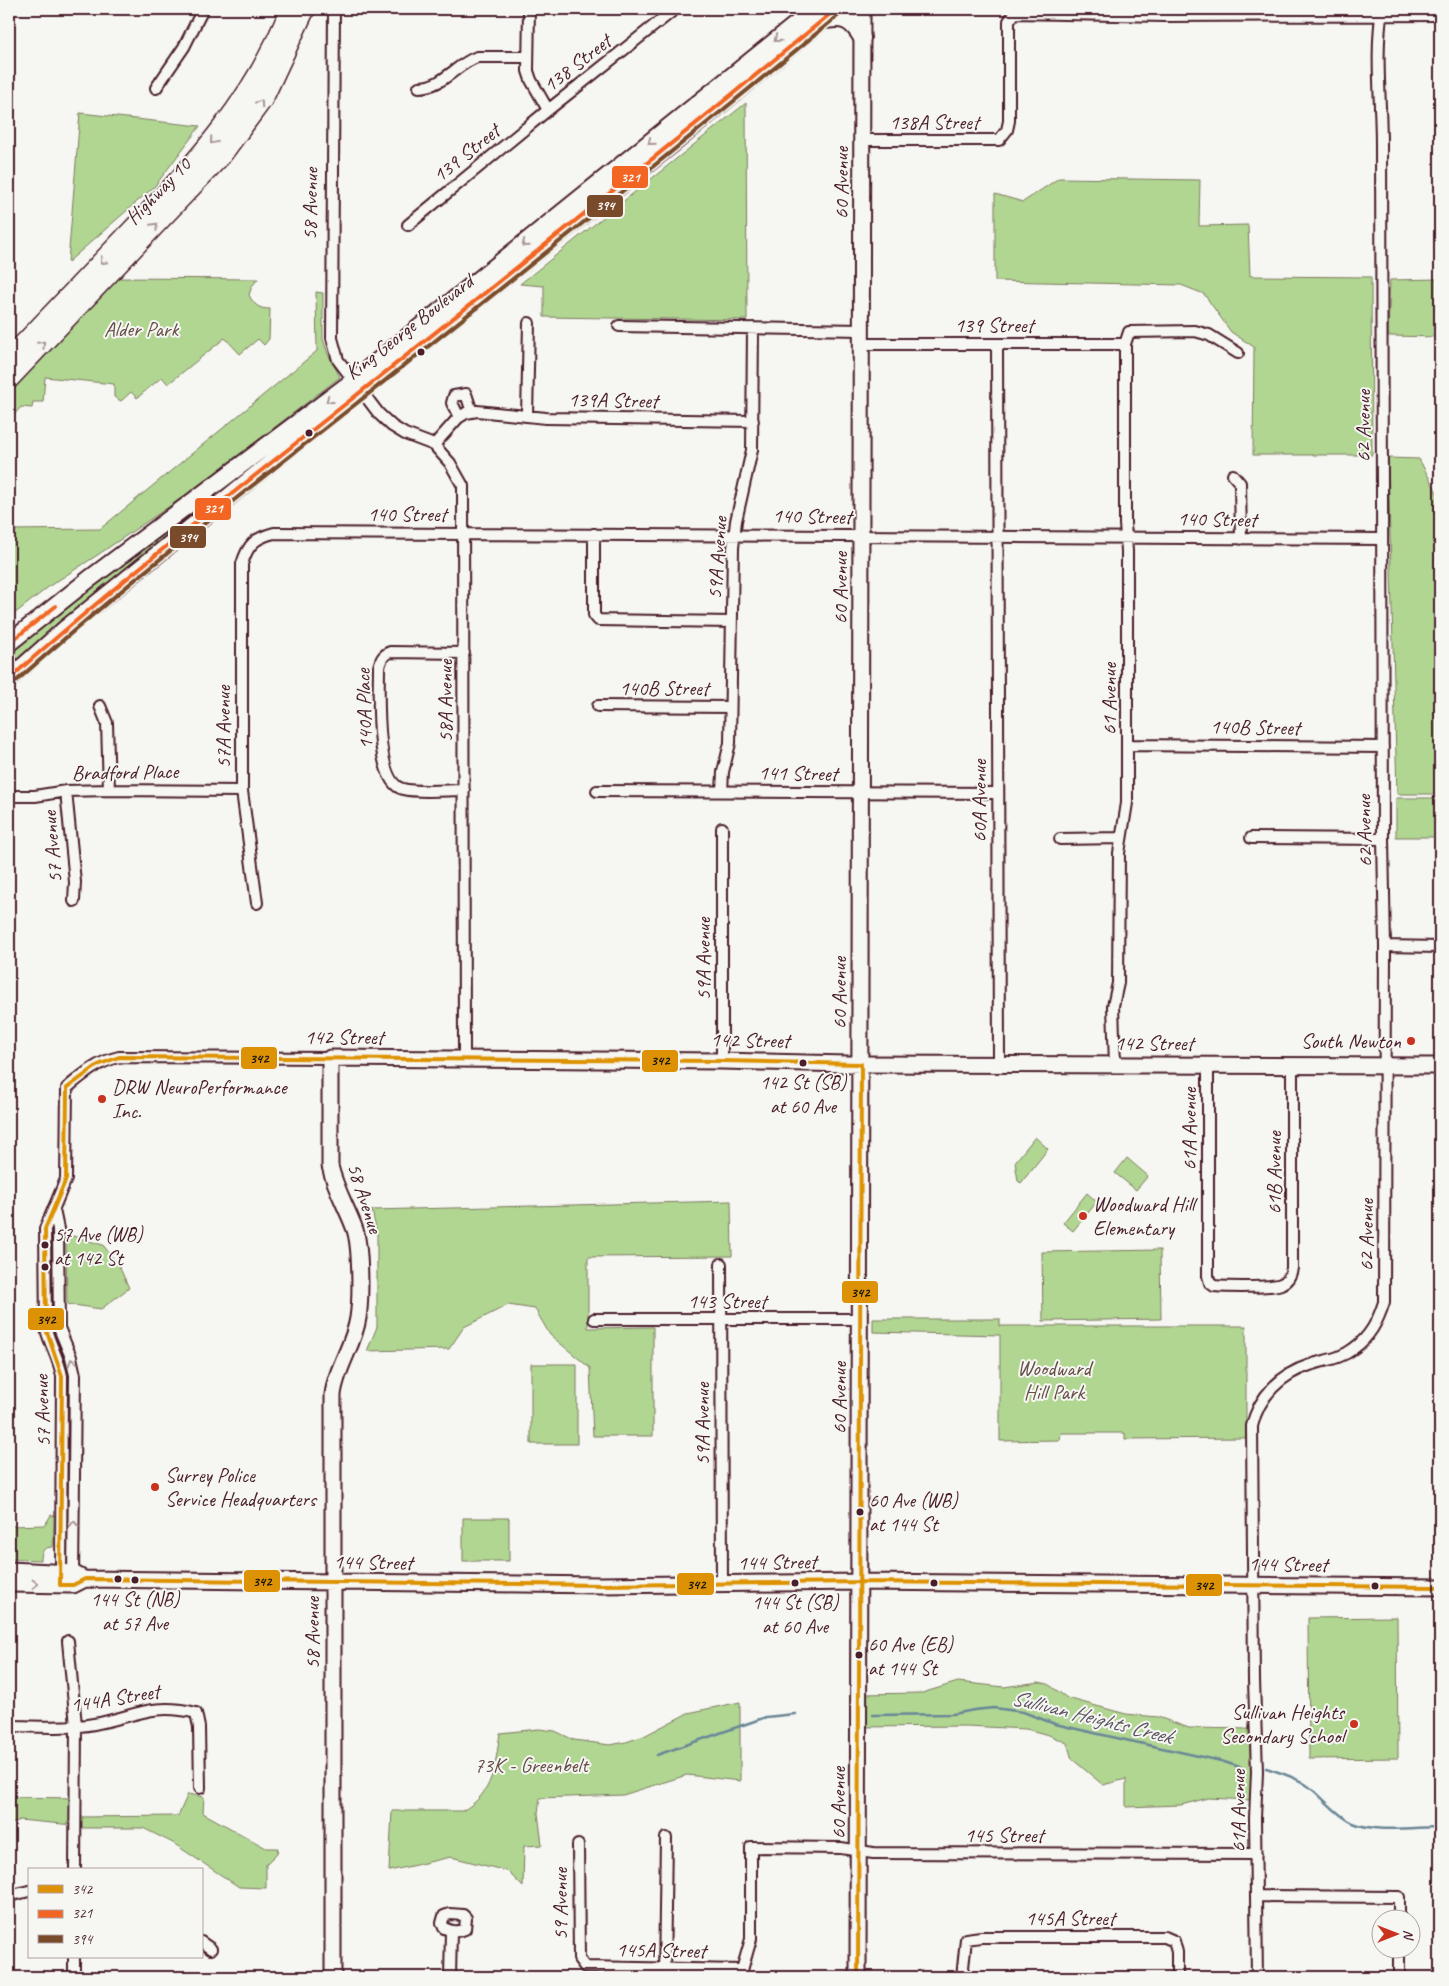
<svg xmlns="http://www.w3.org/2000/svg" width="1449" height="1986" viewBox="0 0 1449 1986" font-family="Caveat,sans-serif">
<rect width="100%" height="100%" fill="#f6f6f2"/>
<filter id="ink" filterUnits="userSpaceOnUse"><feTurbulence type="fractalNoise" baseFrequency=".02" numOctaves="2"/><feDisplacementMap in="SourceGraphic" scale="10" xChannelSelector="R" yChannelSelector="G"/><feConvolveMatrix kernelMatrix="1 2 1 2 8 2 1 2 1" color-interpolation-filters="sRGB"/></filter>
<g filter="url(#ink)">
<!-- green -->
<path fill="#b0d692" stroke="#7d7a5e" d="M746 103 747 320 544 317V286L520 284Z
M80 113 200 126 155 186 68 262Z
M1059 178 1200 180 1199 226 1248 225 1250 276 1371 277 1372 455H1253L1254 347 1231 332 1204 294 1181 285 995 281V194L1023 202Z
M118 278 258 279 252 286 249 295C254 305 259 309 270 309L269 339 264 345 258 339 240 354 225 338 168 384 162 377 137 398 131 392 121 401 114 397V384L45 377 43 402H33L32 408 21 407 12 417 9 434V394L25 375Z
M1440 279V337L1388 336 1390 280Z
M316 292 323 293V339L328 354 340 377 192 491 96 556 51 585 9 618V530L100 529 317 351Z
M260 455 264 462 9 671V654L50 617Z
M1388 458 1419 459 1440 498V794H1397Z
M1396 798H1440V837H1396Z
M1035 1137 1048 1149 1021 1183 1018 1181 1015 1162Z
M1127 1158 1148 1176 1136 1190 1115 1173Z
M1087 1193 1097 1202 1073 1231 1063 1223Z
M731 1201 732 1256 588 1257V1328L653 1327V1436H593L590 1368 550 1335 535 1309 508 1305 464 1327 449 1349 367 1351 377 1327V1234L372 1210Z
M73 1236 103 1245 119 1266 129 1288 101 1309 67 1304 66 1240Z
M1160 1250 1161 1319 1043 1321 1042 1252Z
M873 1319H1000V1326H1246V1438L1125 1439V1433H1061L1060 1440 1000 1441V1335L873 1332Z
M531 1364H577V1444H531Z
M51 1515H54L53 1547C44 1547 41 1551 41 1560L9 1559V1526L45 1525Z
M463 1518H509V1561H463Z
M1397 1617 1398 1758 1309 1759 1308 1618Z
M958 1682 1004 1687 1039 1682 1048 1684 1067 1698 1126 1714 1158 1717 1189 1728 1252 1729 1250 1800 1208 1798 1181 1805 1126 1807V1779L1103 1785 1072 1759 1067 1743 1049 1735 1026 1729 966 1726 860 1727 861 1694 922 1693Z
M740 1702V1781L687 1775 623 1795 540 1798 538 1813 542 1845 524 1846 523 1887 507 1871 451 1857 389 1871 392 1811H462C494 1794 495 1765 500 1733L539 1729 555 1731 574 1740 610 1745 626 1742 644 1736 688 1713Z
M188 1794 204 1797 203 1813 266 1848H278L277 1853 266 1864V1888L239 1887 173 1843 143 1828H77V1817L178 1816Z
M9 1797 74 1798 73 1825 19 1820 9 1826Z"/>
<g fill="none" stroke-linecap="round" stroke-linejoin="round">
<!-- stream -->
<path stroke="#6a8797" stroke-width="2.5" d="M873 1715 953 1714 974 1710 994 1708 1023 1712 1055 1724 1103 1735 1221 1761 1243 1768
M657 1755 766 1717 795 1714
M1266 1768C1279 1772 1293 1776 1305 1784 1322 1795 1334 1814 1353 1823 1376 1833 1415 1827 1440 1827"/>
<defs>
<path id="street" d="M334 9 332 338 338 360 379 414 392 426 405 434 434 445 450 463 463 486 464 1059
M529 9 528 71 531 80 548 110
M419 87C443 87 455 65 477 57H528
M156 88 184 47 203 9
M862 140H999L1007 130 1009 121V21L1015 13 1164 16 1440 15
M408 225 548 110 675 9
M619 326 862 330
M862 344H1125
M997 344 999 1065
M527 416 529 323
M459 417 452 403 454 396 466 394 472 412
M434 445 458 418 466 413 477 411 546 418 753 421
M1233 475 1240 483 1241 539
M594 534V615L598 620 731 622
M464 653 390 652C383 655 381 659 379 667 379 690 374 783 403 789 417 793 448 790 464 790
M100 706 107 723 109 790
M598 706 730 707
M1128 745 1383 747
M66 791 75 882 74 901
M597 791 998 793
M722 791 723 772 730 743 733 548 736 521 752 450 753 328
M9 796H35L66 791 109 790 242 791
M722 828V1061
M1251 838 1383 839
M1060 839 1121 838
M257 903 242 791V564C248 544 255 538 274 533L1382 539
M1385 946 1440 947
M1115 1065 1113 1006 1118 983 1119 853 1127 803V551L1125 524V344L1129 332 1195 331 1209 335 1238 353
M1208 1065V1276L1210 1283 1214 1286C1227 1287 1271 1288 1281 1284 1288 1281 1291 1275 1292 1268V1065
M54 1210 58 1229 59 1328 71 1357 75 1375 73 1578
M721 1264 722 1584
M594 1319H860
M61 1577 62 1376C59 1359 50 1345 46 1329L45 1229 66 1179 67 1088C82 1075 99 1061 119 1057L330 1058
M68 1641 76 1725 75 1870
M9 1726C36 1726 67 1729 94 1724 134 1717 152 1702 196 1713L199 1727 200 1788
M578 1845 579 1959 585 1967 742 1970
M9 1896 29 1891
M1256 1896 1399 1897V1918
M450 1914 463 1915 466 1918 465 1929C457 1933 451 1931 444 1928L442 1923 444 1916Z
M201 1942 211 1949
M1399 1948V1977
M74 1977V1957
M450 1977 451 1931
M664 1977 666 1838
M742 1977V1970L751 1939V1847L841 1848 873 1853 1256 1854
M962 1977 966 1939 981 1937H1165L1174 1941 1177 1952V1977
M1257 1977 1255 1818 1257 1772 1254 1680 1252 1426C1259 1396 1281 1374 1310 1365 1325 1360 1340 1359 1353 1349 1370 1337 1378 1321 1384 1302L1385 946 1383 839 1381 145C1381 100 1375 54 1382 9"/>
<path id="secondary" d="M9 1570 73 1573 84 1579
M9 1584 73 1585 85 1579 601 1585 860 1582 1440 1587
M333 1977V1395C336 1368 354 1345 358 1318 361 1299 361 1244 354 1227 346 1206 335 1188 330 1166V1058L722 1061 847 1064 1440 1066
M858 1977 862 9"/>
<path id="primary" d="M821 21C843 16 851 19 862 38
M9 643 88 580 353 381 815 9
M9 679 65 629 268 465 675 142 836 9"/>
<path id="highway" d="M9 359C48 318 87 277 127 235 192 168 256 98 290 9
M9 379 221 156 263 99 305 9"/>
</defs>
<!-- street casing -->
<use href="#street" stroke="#4a1f2b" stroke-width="14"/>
<!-- secondary casing -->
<use href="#secondary" stroke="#4a1f2b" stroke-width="19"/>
<!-- primary casing -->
<use href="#primary" stroke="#4a1f2b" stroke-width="20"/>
<!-- highway casing -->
<use href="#highway" stroke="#4a1f2b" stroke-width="22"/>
<!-- street -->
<use href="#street" stroke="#f6f6f2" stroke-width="10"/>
<!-- secondary -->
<use href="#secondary" stroke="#f6f6f2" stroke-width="15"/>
<!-- primary -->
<use href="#primary" stroke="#f6f6f2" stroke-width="16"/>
<!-- highway -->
<use href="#highway" stroke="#f6f6f2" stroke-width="19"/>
<defs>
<path id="bus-1" d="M67 1088 66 1179 45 1229 46 1329 62 1376 60 1585H73L85 1579 601 1585 860 1582 1440 1587
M67 1088 98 1065 119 1057 722 1061 861 1064
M858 1977 861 1064"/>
<path id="bus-2" d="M9 643 56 606
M9 679C119 581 237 490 353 398 515 269 677 141 836 9"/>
<path id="bus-3" d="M13 684C123 585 241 495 357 403 519 274 681 146 840 14"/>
</defs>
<!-- bus-1 casing -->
<use href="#bus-1" stroke="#f6f6f2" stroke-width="8"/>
<!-- bus-2 casing -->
<use href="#bus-2" stroke="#f6f6f2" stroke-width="8"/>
<!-- bus-3 casing -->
<use href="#bus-3" stroke="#f6f6f2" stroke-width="8"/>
<!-- bus-1 -->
<use href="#bus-1" stroke="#dd9206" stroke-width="4"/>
<!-- bus-2 -->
<use href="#bus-2" stroke="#f26522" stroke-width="4"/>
<!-- bus-3 -->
<use href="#bus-3" stroke="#7a4b2a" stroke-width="4"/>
</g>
<!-- one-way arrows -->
<defs><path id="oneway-chevron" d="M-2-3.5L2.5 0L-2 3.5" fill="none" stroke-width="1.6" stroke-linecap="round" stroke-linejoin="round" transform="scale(1.25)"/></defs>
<g stroke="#a99598">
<use href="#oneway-chevron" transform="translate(777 39) rotate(141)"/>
<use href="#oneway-chevron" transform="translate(260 103) rotate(-56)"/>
<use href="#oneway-chevron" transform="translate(213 141) rotate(130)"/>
<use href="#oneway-chevron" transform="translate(651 142) rotate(141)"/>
<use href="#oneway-chevron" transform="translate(155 226) rotate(-46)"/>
<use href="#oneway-chevron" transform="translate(525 244) rotate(141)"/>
<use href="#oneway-chevron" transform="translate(103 261) rotate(134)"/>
<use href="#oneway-chevron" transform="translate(42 344) rotate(-47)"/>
<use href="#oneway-chevron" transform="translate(329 400) rotate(142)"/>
<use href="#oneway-chevron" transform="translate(72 1362) rotate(-107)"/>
<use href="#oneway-chevron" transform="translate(74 1524) rotate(-89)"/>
<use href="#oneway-chevron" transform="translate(35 1584) rotate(1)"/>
</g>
</g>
<!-- markers -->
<g fill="#4a1f2b" stroke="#f6f6f2" stroke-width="2">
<circle cx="421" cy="352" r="4.5"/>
<circle cx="309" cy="433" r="4.5"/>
<circle cx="803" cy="1063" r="4.5"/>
<circle cx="45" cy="1245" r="4.5"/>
<circle cx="45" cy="1267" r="4.5"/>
<circle cx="860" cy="1512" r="4.5"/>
<circle cx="118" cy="1579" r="4.5"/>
<circle cx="135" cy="1580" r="4.5"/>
<circle cx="795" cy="1583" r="4.5"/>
<circle cx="934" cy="1583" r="4.5"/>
<circle cx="1375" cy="1586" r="4.5"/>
<circle cx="859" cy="1655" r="4.5"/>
</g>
<g fill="#c8321e" stroke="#f6f6f2" stroke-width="2">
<circle cx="1411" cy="1041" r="5"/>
<circle cx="102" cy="1099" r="5"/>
<circle cx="1083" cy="1216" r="5"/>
<circle cx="155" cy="1487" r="5"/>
<circle cx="1354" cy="1724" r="5"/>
</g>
<g text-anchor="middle" stroke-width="4" stroke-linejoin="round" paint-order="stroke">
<!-- bus labels -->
<g font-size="20" fill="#4a1f2b" stroke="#f6f6f2">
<text x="803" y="1089">142 St (SB)<tspan x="803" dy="24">at 60 Ave</tspan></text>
<text x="54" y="1241" text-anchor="start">57 Ave (WB)<tspan x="54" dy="24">at 142 St</tspan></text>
<text x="869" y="1507" text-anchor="start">60 Ave (WB)<tspan x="869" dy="24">at 144 St</tspan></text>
<text x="135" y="1606">144 St (NB)<tspan x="135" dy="24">at 57 Ave</tspan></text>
<text x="795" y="1609">144 St (SB)<tspan x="795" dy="24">at 60 Ave</tspan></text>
<text x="868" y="1651" text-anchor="start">60 Ave (EB)<tspan x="868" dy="24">at 144 St</tspan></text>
</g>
<!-- street labels -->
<g font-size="21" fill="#4a1f2b" stroke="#f6f6f2">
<text transform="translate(577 63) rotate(-38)" y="7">138 Street</text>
<text x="934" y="129">138A Street</text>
<text transform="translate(466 153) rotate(-39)" y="7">139 Street</text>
<text transform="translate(841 183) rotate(-90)" y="7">60 Avenue</text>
<text transform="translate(158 191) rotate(-46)" y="7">Highway 10</text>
<text transform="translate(310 204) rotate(-89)" y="7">58 Avenue</text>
<text x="994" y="332">139 Street</text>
<text transform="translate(409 327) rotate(-38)" y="7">King George Boulevard</text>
<text transform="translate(613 400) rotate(1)" y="7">139A Street</text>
<text transform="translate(1363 426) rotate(-90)" y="7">62 Avenue</text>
<text x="407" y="521">140 Street</text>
<text transform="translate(812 516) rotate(1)" y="7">140 Street</text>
<text transform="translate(1217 519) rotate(1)" y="7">140 Street</text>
<text transform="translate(717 558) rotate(-86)" y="7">59A Avenue</text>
<text transform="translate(840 588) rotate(-90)" y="7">60 Avenue</text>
<text x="664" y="695">140B Street</text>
<text transform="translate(1109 699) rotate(-90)" y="7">61 Avenue</text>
<text transform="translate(445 701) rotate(-90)" y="7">58A Avenue</text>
<text transform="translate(364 709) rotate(-92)" y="7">140A Place</text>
<text transform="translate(223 727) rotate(-90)" y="7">57A Avenue</text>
<text transform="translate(1255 727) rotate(1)" y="7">140B Street</text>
<text transform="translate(125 772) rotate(-1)" y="7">Bradford Place</text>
<text transform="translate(798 773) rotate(1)" y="7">141 Street</text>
<text transform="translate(979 801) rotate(-90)" y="7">60A Avenue</text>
<text transform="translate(1364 831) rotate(-91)" y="7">62 Avenue</text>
<text transform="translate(52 847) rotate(-95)" y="7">57 Avenue</text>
<text transform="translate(703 959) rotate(-90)" y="7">59A Avenue</text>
<text transform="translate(839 993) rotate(-90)" y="7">60 Avenue</text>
<text x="344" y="1044">142 Street</text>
<text transform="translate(750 1040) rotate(1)" y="7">142 Street</text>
<text x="1154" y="1050">142 Street</text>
<text transform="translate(1189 1129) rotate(-90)" y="7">61A Avenue</text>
<text transform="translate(1274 1173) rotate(-90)" y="7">61B Avenue</text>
<text transform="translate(365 1198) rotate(72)" y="7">58 Avenue</text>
<text transform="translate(1366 1235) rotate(-90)" y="7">62 Avenue</text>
<text x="727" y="1308">143 Street</text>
<text transform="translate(839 1398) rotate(-90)" y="7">60 Avenue</text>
<text transform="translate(42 1411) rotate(-92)" y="7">57 Avenue</text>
<text transform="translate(702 1424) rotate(-90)" y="7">59A Avenue</text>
<text transform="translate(373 1562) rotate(1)" y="7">144 Street</text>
<text transform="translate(777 1562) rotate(-1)" y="7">144 Street</text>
<text transform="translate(1288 1564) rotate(1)" y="7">144 Street</text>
<text transform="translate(312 1633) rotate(-90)" y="7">58 Avenue</text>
<text transform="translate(115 1698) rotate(-9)" y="7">144A Street</text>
<text transform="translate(838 1803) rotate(-90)" y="7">60 Avenue</text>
<text transform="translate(1238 1811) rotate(-90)" y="7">61A Avenue</text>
<text x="1004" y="1842">145 Street</text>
<text transform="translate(560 1904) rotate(-90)" y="7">59 Avenue</text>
<text x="1070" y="1925">145A Street</text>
<text transform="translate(661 1950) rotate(1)" y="7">145A Street</text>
</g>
<!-- park labels -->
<g font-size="21" fill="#644d45" stroke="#f6f6f2">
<text x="141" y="336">Alder Park</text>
<text x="1054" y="1375">Woodward<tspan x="1054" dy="24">Hill Park</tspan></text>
<text x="531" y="1772">73K - Greenbelt</text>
</g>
<!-- poi labels -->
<g font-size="21" fill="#4a1f2b" stroke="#f6f6f2" text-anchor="start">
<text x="1401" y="1048" text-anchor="end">South Newton</text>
<text x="112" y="1094">DRW NeuroPerformance<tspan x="112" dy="24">Inc.</tspan></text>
<text x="1093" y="1211">Woodward Hill<tspan x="1093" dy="24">Elementary</tspan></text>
<text x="165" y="1482">Surrey Police<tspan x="165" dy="24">Service Headquarters</tspan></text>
<text x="1344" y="1719" text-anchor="end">Sullivan Heights<tspan x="1344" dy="24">Secondary School</tspan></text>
</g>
<!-- water labels -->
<g font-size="22" font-style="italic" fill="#5a5361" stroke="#f6f6f2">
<text transform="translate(1092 1716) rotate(14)" y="8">Sullivan Heights Creek</text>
</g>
</g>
<g stroke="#f6f6f2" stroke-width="2">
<rect x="611" y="165" width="38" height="24" rx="5" fill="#f26522"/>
<rect x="586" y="194" width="38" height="24" rx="5" fill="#7a4b2a"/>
<rect x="194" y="497" width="38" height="24" rx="5" fill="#f26522"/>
<rect x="169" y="525" width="38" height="24" rx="5" fill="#7a4b2a"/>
<rect x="240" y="1046" width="38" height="24" rx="5" fill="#dd9206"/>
<rect x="641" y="1049" width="38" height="24" rx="5" fill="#dd9206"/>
<rect x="841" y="1280" width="38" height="24" rx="5" fill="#dd9206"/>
<rect x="27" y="1307" width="38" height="24" rx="5" fill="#dd9206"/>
<rect x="243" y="1569" width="38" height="24" rx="5" fill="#dd9206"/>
<rect x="676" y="1572" width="39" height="24" rx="5" fill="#dd9206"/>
<rect x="1185" y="1573" width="38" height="24" rx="5" fill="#dd9206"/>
</g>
<g font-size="14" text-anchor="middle" font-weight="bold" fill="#fff">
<text x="630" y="182">321</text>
<text x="605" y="210">394</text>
<text x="213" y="513">321</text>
<text x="188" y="542">394</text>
</g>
<g font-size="14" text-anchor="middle" font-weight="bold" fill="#111">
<text x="259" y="1063">342</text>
<text x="660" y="1065">342</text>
<text x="860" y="1297">342</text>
<text x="46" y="1324">342</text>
<text x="262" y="1586">342</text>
<text x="696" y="1589">342</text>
<text x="1204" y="1590">342</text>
</g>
<!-- margin -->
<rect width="1449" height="1986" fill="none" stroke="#f6f6f2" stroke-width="30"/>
<rect x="15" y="15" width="1419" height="1956" fill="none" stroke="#4a1f2b" stroke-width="2" filter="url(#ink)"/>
<!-- legend -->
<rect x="28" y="1868" width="175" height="90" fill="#f6f6f2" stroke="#b1a0a2"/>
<rect x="38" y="1885" width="25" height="8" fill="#dd9206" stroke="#b1a0a2"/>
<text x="72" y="1894" font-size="15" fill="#4a1f2b">342</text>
<rect x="38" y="1910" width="25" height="8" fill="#f26522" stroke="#b1a0a2"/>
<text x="72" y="1918" font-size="15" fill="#4a1f2b">321</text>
<rect x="38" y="1935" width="25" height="8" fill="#7a4b2a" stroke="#b1a0a2"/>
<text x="72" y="1944" font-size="15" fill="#4a1f2b">394</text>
<!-- north arrow -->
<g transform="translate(1396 1934) rotate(90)"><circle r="24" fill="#f6f6f2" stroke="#b1a0a2"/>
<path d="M0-4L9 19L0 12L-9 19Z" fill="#c8321e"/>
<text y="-8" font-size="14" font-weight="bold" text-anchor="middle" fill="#4a1f2b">N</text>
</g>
</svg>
